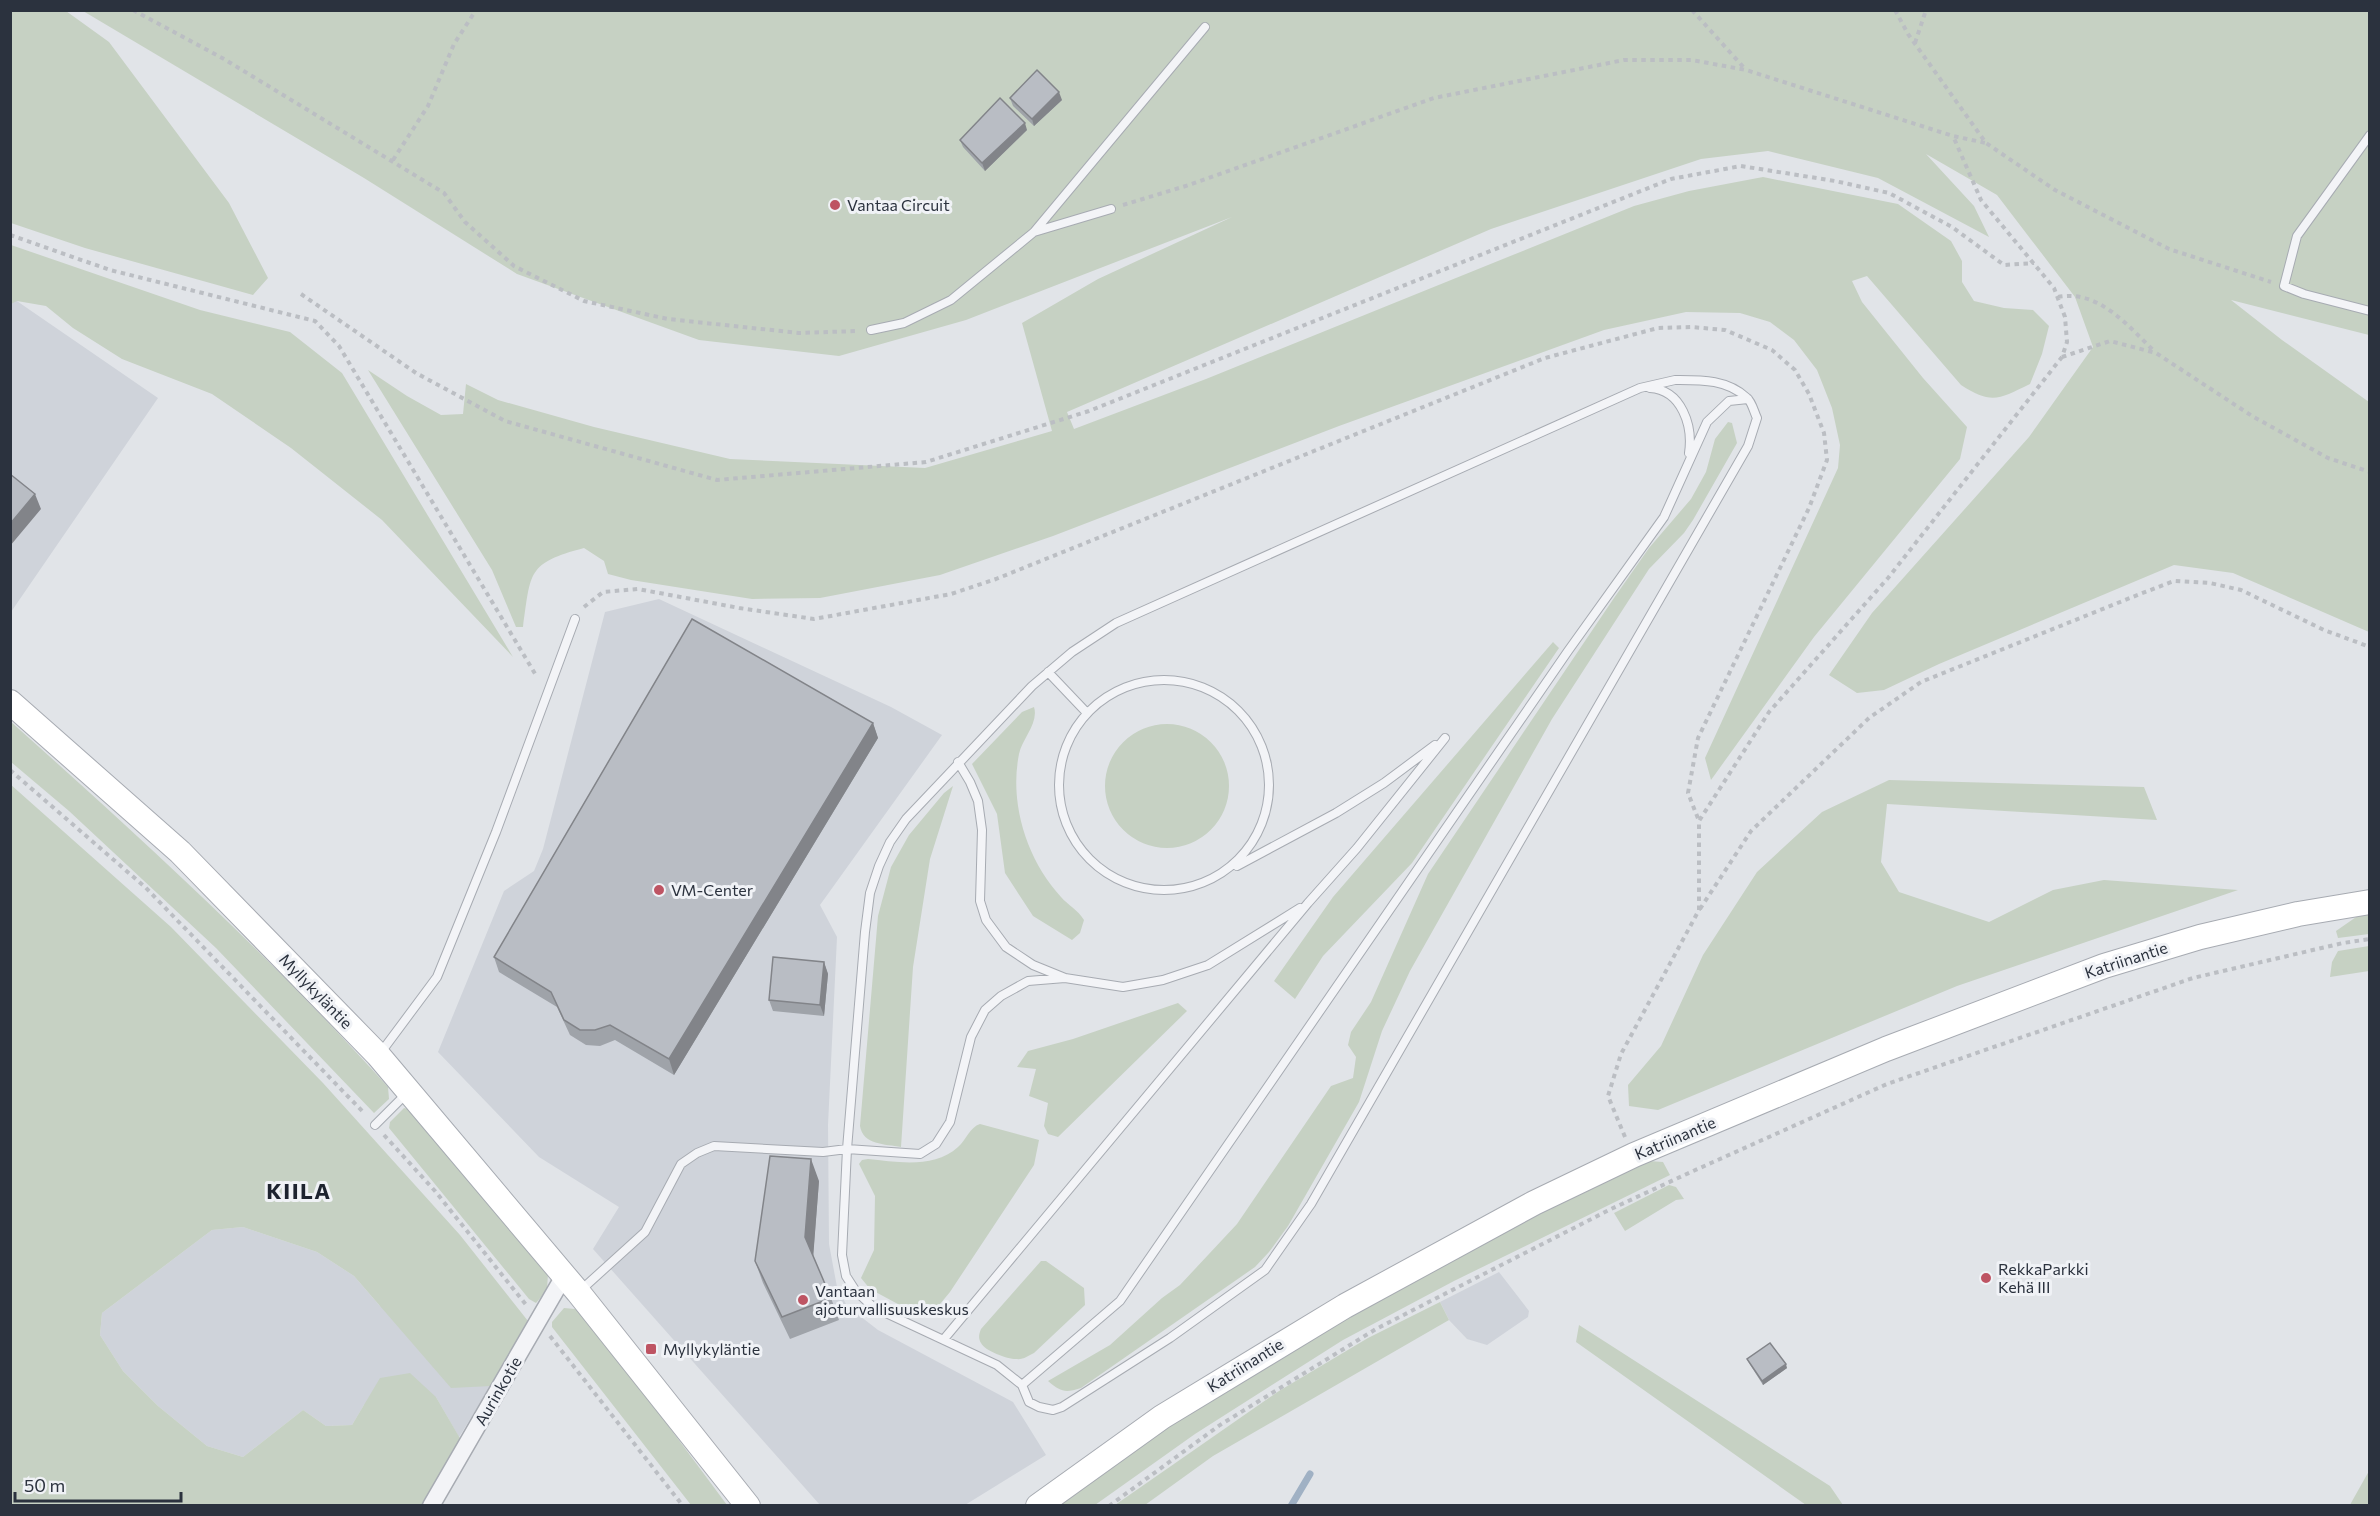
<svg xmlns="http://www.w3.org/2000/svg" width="2380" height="1516" viewBox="0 0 2380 1516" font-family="Commissioner,sans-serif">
<rect width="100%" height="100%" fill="#e1e4e8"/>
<!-- built -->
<path fill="#cfd3da" d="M11 297 158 398 11 612Z
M659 599 891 707 942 735 820 905 837 937 828 1125 829 1244 837 1287 847 1306 878 1330 1013 1402 1046 1455 965 1505H820L593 1249 619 1207 539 1157 438 1052 504 891 534 871 543 849 605 612Z
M243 1227 317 1252 354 1276 379 1305 491 1386 459 1437 436 1397 364 1405 352 1425 326 1426 303 1410 243 1457 207 1446 158 1406 123 1371 100 1335 102 1313 212 1230Z
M1499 1272 1529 1311 1528 1317 1487 1345 1467 1339 1449 1320 1440 1302Z"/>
<!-- green -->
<path fill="#c6d1c3" d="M11 10 66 11 109 42 229 203 268 278 253 295 85 248 11 223Z
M83 11H2369V335L2231 300 2282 340 2369 402V632L2233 573 2174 565 1939 664 1884 690 1857 693 1829 675 1872 613 2029 437 2093 347 2075 297 1997 195 1926 154 1974 206 1989 237 1878 178 1768 151 1701 159 1491 229 1067 412 1074 429 1206 379 1634 206 1689 191 1763 177 1898 204 1951 241 1962 261V282L1974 301 2004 308 2033 310 2049 326 2042 354 2030 384C1999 399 1992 405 1961 385L1867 276 1852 281 1862 302 1923 378 1967 427 1960 459 1814 637 1711 780 1705 758 1838 468 1840 445 1832 408 1817 370 1794 340 1770 322 1740 313 1686 312 1604 330 1339 426 1053 536 940 575 820 598 752 599 631 580 608 574 604 561 584 548C527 563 531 572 523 627H516L492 570 368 370 407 396 441 415 463 414 466 384 498 400 594 427 730 459 925 468 1052 431 1022 323 1098 279 1232 217 966 320 839 356 699 340 517 274 364 178Z
M11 245 200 310 290 332 342 373 513 657 382 520 291 448 212 394 122 359 73 328 46 306 17 301 11 304Z
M1728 422 1732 423 1737 443 1693 520 1684 533 1649 569 1552 719 1410 971 1382 1031 1359 1102 1288 1226 1269 1252 1255 1267 1081 1388C1065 1393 1061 1392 1048 1381L1110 1345 1162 1298 1180 1285 1237 1224 1331 1086 1353 1078 1356 1057 1348 1045 1351 1032 1371 1002 1428 874 1614 598 1649 548 1691 499 1706 472 1715 439Z
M1553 642 1559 648 1412 863 1323 956 1295 999 1274 981 1333 897Z
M1034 707C1039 723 1022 739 1019 754 1009 804 1027 860 1061 897 1068 905 1078 910 1084 920L1080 933 1072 940 1033 916 1005 873 997 814 972 764 1022 712Z
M10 721C141 838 270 956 388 1087L389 1099 374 1113 216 948 69 811 11 762Z
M1105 786a62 62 0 1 1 124 0a62 62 0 1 1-124 0Z
M1889 780 2144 787 2157 820 1887 804 1881 862 1899 892 1989 922 2053 890 2104 880 2238 890 1957 986 1658 1110 1629 1106 1628 1085 1661 1046 1703 955 1757 872 1822 812Z
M10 784 171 927 323 1083 460 1235 528 1321 491 1386 451 1388 354 1276 317 1252 243 1227 212 1230 102 1313 100 1335 123 1371 158 1406 207 1446 243 1457 303 1410 326 1426 352 1425 380 1378 410 1373 436 1397 461 1440 422 1505H11Z
M953 786 930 859 913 967 901 1147C885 1144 863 1145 860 1126L878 916 891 867 909 835 944 793Z
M2369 914V934L2338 938 2336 931 2359 915Z
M2369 946V971L2330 977 2332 962 2338 951Z
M1178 1003 1187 1011 1058 1137 1048 1134 1044 1126 1048 1103 1029 1096 1036 1069 1017 1067 1028 1051 1073 1039Z
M404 1108 412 1110 548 1273 547 1290 536 1303 529 1299 389 1128 390 1122Z
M980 1124 1039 1140 1034 1165 950 1292 930 1316 922 1317 870 1289 861 1278 874 1250 875 1196 859 1164 862 1160 868 1159C897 1162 934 1169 958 1147 966 1140 970 1127 980 1124Z
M1649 1161 1663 1162 1670 1175 1454 1281 1343 1340 1195 1434 1095 1505 1056 1506 1107 1467 1298 1344 1565 1199Z
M1669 1185 1676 1187 1684 1199 1676 1200 1625 1231 1614 1213Z
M1041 1261H1046L1084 1288 1085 1305 1034 1353C1028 1356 1023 1360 1016 1359 1007 1359 985 1351 981 1343 978 1338 979 1334 981 1329Z
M1440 1302 1449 1320 1213 1456 1145 1505H1115L1279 1391 1368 1338Z
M564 1308 575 1309 586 1315 727 1505H691L552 1327V1322Z
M1579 1325 1830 1486 1843 1505H1806L1576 1342Z
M2369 1471V1505H2350L2351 1503Z"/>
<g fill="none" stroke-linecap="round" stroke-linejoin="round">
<!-- stream -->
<path stroke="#a0b1c4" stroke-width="7" d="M1291 1506 1310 1474"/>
<defs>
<path id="service" d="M2370 135 2297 236 2284 286 2304 294 2370 311
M1034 232 1111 209
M871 330 904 323 951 300 1034 232 1205 27
M1675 380C1700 380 1727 379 1747 398 1752 402 1754 412 1757 418L1748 446 1311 1204 1265 1270 1170 1338 1062 1407 1053 1410 1039 1407 1029 1402 1022 1385 997 1365 873 1307 855 1290 846 1276 842 1255 847 1149 865 932 870 893 879 866 890 842 906 819 1032 686 1072 652 1116 623 1640 388Z
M1650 388C1682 390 1693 426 1689 453
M1048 672 1087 713
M1059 785a105 105 0 1 1 210 0a105 105 0 1 1-210 0Z
M958 762 970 782 978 801 982 830 980 901 986 920 1006 947 1033 965 1065 978 1123 987 1163 980 1208 965 1300 908
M1237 866 1336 813 1384 783 1435 745
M379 1055 437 977 496 832 575 619
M375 1125 406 1094
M581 1290 645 1232 681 1164 697 1153 714 1146 823 1152 847 1149 920 1154 936 1144 950 1122 971 1037 985 1010 1001 996 1028 981 1065 978
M944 1339 1308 903 1357 848 1445 738
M1022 1385 1120 1301 1568 651 1664 517 1707 422 1729 401 1748 399"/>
<path id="minor" d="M431 1506 564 1276"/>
<path id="secondary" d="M10 702 180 852 378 1055 578 1292 748 1506
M1038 1506 1162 1417 1345 1306 1534 1203 1634 1155 1886 1049 2104 966 2200 937 2298 914 2370 902"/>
</defs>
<!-- service casing -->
<use href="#service" stroke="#a7abb2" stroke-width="10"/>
<!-- minor casing -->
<use href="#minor" stroke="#a7abb2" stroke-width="19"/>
<!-- secondary casing -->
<use href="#secondary" stroke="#a7abb2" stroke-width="26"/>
<!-- path -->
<path stroke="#bbbec3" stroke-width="4" stroke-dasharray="4.5 4.5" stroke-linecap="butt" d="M133 10 224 59 444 193 465 222 514 266 584 301 668 319 799 333 857 331
M1692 10 1746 70
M1895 10 1908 34 1986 143 2055 190 2169 249 2271 282
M1915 43 1926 10
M393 160 428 106 454 44 476 10
M1123 205 1189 185 1434 98 1624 60H1692L1746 70 1953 136 1986 143
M10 235 110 270 315 321 339 346 537 677
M301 294 416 373 505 421 717 480 926 462 1089 411 1671 179 1741 166 1835 181 1889 193 1952 227 2004 265 2034 263
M2058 297C2099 289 2129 327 2155 352
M2062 357 2110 341 2156 353 2252 416 2328 458 2370 472
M584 607 603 592 638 589 739 608 814 619 951 594 996 579 1545 358 1658 328 1691 327 1725 330 1772 350 1795 370 1809 394 1824 433 1827 460 1809 508 1698 738 1688 793 1699 821
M10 770 145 887 365 1114
M1700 909 1751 831 1869 718 1921 682 2140 594 2174 581 2210 583 2241 590 2324 630 2370 647
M384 1135 435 1191 527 1306
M1625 1137 1608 1096 1621 1054 1699 910V821L1769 712 1888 578 2062 357 2067 342 2065 317 2054 288 1981 200 1953 136
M550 1336 683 1506
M1109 1506 1220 1425 1376 1329 1611 1209 1691 1172 1887 1084 2193 978 2343 943 2370 939"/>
<!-- service -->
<use href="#service" stroke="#f3f4f7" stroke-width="8"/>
<!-- minor -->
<use href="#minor" stroke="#f3f4f7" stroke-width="16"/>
<!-- secondary -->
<use href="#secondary" stroke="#fff" stroke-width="24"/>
</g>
<!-- wall -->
<path fill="#9fa3a9" d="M1010 98 1062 100 1034 126 1013 106Z
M1027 130 985 171 963 147 960 140Z
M873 723 878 738 674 1075 615 1040 600 1046 586 1045 570 1035 557 1007 499 972 494 957Z
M824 962 828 974 824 1016 773 1011 769 1000Z
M819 1181 813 1256 831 1298 839 1320 790 1339 763 1283 755 1261Z
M1747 1359 1787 1368 1763 1385 1749 1363Z"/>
<!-- shaded-wall -->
<path fill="#828489" d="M1059 92 1062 100 1034 126 1032 119Z
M1025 123 1027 130 985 171 982 163Z
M35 494 41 509 10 546V524Z
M873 723 878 738 674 1075 669 1059Z
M824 962 828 974 824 1016 820 1005Z
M811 1159 819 1181 813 1259 805 1237Z
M1786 1364 1787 1368 1763 1385 1762 1381Z"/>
<!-- building -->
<path fill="#b9bdc4" stroke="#828489" stroke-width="1.5" d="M1037 70 1059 92 1032 119 1010 98Z
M1000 98 1025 123 982 163 960 140Z
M10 474 35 494 10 524Z
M692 619 873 723 669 1059 610 1025 595 1030H580L564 1020 551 992 494 957Z
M773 957 824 962 820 1005 769 1000Z
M770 1156 811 1159 805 1237 831 1298 782 1317 755 1261Z
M1770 1343 1786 1364 1762 1381 1747 1359Z"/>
<!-- markers -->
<g fill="#be5463" stroke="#f0f2f6" stroke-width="2">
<circle cx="835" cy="205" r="6"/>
<circle cx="659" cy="890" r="6"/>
<circle cx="1986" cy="1278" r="6"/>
<circle cx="803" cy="1300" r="6"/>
<rect x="645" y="1343" width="12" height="12" rx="3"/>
</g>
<g text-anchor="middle" stroke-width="6" stroke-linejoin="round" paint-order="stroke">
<!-- poi labels -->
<g font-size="16" fill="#2b323e" stroke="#f0f2f6" text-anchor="start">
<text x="847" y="211">Vantaa Circuit</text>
<text x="671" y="896">VM-Center</text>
<text x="1998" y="1275">RekkaParkki<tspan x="1998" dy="18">Kehä III</tspan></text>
<text x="815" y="1297">Vantaan<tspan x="815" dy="18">ajoturvallisuuskeskus</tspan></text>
<text x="663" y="1355">Myllykyläntie</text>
</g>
<!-- street labels -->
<g font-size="16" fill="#2b323e" stroke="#f0f2f6">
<text transform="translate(2126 960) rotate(-18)" y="6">Katriinantie</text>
<text transform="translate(316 991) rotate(46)" y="6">Myllykyläntie</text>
<text transform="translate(1675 1138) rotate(-23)" y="6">Katriinantie</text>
<text transform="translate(1245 1365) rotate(-32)" y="6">Katriinantie</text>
<text transform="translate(498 1391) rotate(-60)" y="6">Aurinkotie</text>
</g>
<!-- district labels -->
<g font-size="22" font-weight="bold" letter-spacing="1.5" fill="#1d232f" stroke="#f0f2f6">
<text x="299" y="1199">KIILA</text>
</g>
</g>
<!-- border -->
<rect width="2380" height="1516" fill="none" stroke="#2b323e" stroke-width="24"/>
<!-- scale -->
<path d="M15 1492v9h166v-9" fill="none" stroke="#2b323e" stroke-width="3"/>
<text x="24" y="1492" font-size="18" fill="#2b323e" stroke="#f0f2f6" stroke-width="4.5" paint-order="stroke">50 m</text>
</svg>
